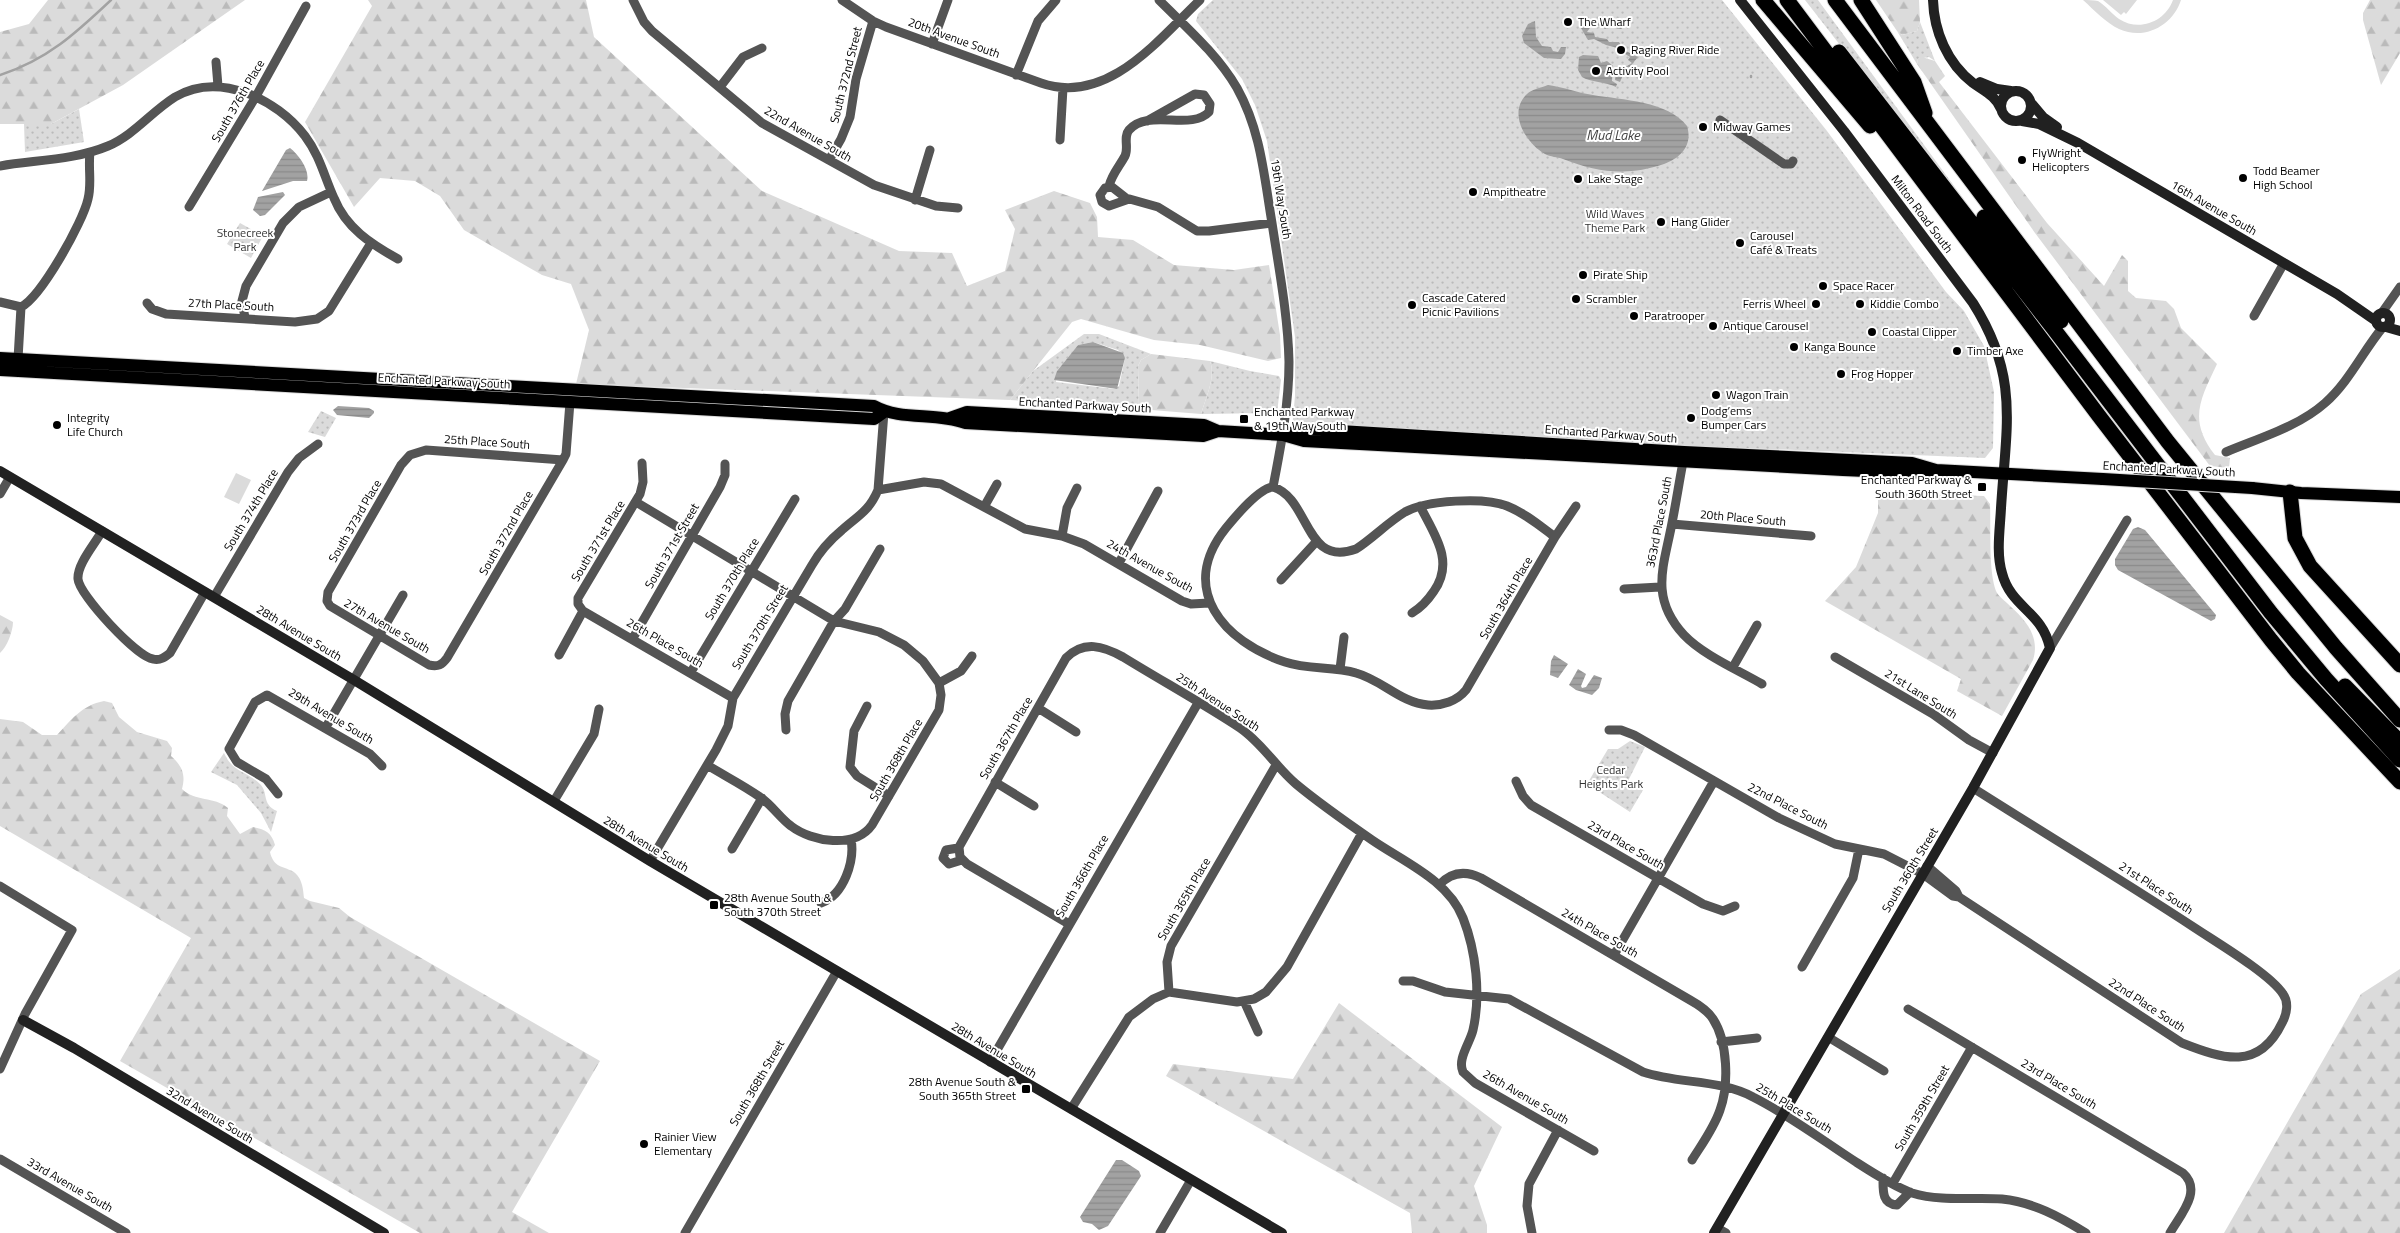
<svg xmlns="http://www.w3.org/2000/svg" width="2400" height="1233" viewBox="0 0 2400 1233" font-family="'Titillium Web',sans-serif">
<defs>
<pattern id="grass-dots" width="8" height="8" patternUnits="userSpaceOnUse" patternTransform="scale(1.25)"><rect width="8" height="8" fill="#dbdbdb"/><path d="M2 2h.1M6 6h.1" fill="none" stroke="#bababa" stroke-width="1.8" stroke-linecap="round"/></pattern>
<pattern id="forest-firs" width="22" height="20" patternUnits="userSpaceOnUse" patternTransform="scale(1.25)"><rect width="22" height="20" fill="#dbdbdb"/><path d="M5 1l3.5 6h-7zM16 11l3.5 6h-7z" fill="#bababa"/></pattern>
<pattern id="water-rules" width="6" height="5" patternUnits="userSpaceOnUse" patternTransform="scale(1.25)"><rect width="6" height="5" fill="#a2a2a2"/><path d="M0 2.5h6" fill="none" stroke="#8a8a8a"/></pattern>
</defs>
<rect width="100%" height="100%" fill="#fff"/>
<!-- grass -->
<path fill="url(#grass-dots)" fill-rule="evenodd" d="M1213 0H1722L1827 131 1946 292 1964 311 1984 346 1994 392 1993 448 1985 458 1292 429 1295 396V337L1267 141 1255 105 1242 79 1196 21 1198 14Z
M1805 0H1818L2003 253H2002Z
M1920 22 1935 61 1929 57 1918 59 1917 64 1897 31 1902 35 1917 31Z
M79 109 84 142 25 152 24 124H51Z
M240 223 263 236 251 258 227 244Z
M1084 334H1099L1151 354 1141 360 1138 366 1139 409 1010 400 1033 371ZM1093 342 1118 350 1125 358 1119 386 1114 389 1056 382 1057 371 1078 345Z
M1210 361 1250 371 1279 376 1281 380 1277 413 1201 414C1206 397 1216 377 1210 361Z
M321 411 336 418 325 437 308 432Z
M1630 741 1645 747 1628 781 1643 790 1630 812 1587 784 1608 749H1618Z
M224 753C233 773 247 771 260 784 269 793 261 804 277 811L271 832 261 813 237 785 211 772Z"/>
<!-- forest -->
<path fill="url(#forest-firs)" d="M48 0H245L123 85 51 124H0V32L29 24Z
M368 0H586L594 37 762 191 899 251 952 253 967 286 1005 271 1015 229 1005 210 1054 191 1090 203 1097 217 1098 237 1133 240 1174 265 1234 270 1269 265 1280 335 1281 358 1268 361 1200 345 1154 340 1081 319 1072 322 1010 400 576 384 589 330 571 284 542 275 464 230 440 196 415 181 380 178 354 207 305 122 372 6Z
M1876 0H1919L1920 22 1917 31 1902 35 1897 31Z
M2370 0H2400V53L2381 85 2363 20V13Z
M1922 57 1935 61 1945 76 1939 82 2047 223 2104 286 2122 255 2128 261V291L2136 298 2166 301 2174 309 2181 328 2217 364C2200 400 2188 420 2215 455L2230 458 2229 468 2210 466 2035 233 1917 64 1918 59Z
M1151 354 1210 361C1216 377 1206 397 1201 414L1139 409 1138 366 1141 360Z
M1878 493 1984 496 1990 504C1991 527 1988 574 1997 593 2000 598 2007 602 2011 607 2027 621 2040 638 2033 660L2002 716 1957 691 1961 679 1825 601 1856 567 1878 513Z
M0 615 13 622C13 631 7 647 0 653Z
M104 701 112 703 119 717 137 732 167 741 172 748 171 756C182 766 186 774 182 789 195 802 214 796 228 808L227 816 240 834 253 827C265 829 272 833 275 845L270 852C276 879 302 856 304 898L310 901 339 908 350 917 600 1061 512 1212 549 1233H420L120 1061 191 938 0 826V719L23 722 42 735H57C71 720 82 705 104 701Z
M2400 969V1233H2224L2361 994Z
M1339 1003 1502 1127 1474 1186 1487 1225V1233H1412L1410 1213 1166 1076 1173 1064 1293 1079Z"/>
<!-- pitch -->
<path fill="#dbdbdb" d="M2083 0C2088 0 2094 0 2098 1 2106 6 2112 14 2119 19 2139 32 2165 22 2173 0H2181C2173 25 2145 41 2119 29 2106 23 2094 10 2083 0Z
M2103 0H2137L2126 14 2124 12 2121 15Z
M236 473 251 480 239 504 224 497Z"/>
<!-- water -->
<path fill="url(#water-rules)" d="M1609 18 1614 23 1624 24 1625 26 1621 29 1609 27 1605 29 1601 26 1592 25 1587 32 1594 33 1595 37 1607 39 1609 42H1619L1624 50 1638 57 1623 75 1620 82 1615 80 1616 73 1632 63 1628 60 1630 57 1614 47 1606 45 1594 39 1588 40 1581 28 1583 22 1601 23Z
M1535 21 1536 37 1542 46 1551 47 1553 51 1558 52 1561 47H1566L1565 54 1561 59 1544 58 1524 43 1522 36 1528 24Z
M1583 55 1598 56 1601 63 1607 61 1613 66 1612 81 1617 84 1616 87C1606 82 1590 82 1582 77L1578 70 1579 57Z
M1548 85C1564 87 1578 93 1593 95 1622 100 1668 101 1687 126 1693 145 1681 158 1664 164 1629 176 1598 173 1563 159 1558 157 1550 157 1545 154 1526 143 1507 113 1527 94 1532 89 1541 88 1548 85Z
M290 148C299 155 310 170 307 181H293L262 191 286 150Z
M283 192 285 195 265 215 260 216 253 210 258 197Z
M1093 342 1123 353 1125 358 1117 389 1054 380 1057 371 1078 345Z
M338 406 369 408 374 411V413L369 418 337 415 333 410Z
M2138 527 2145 530 2216 615 2215 619 2211 621 2118 570 2115 565V559L2133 529Z
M1554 655 1568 664 1558 678 1550 675 1551 661Z
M1578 669 1586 674 1581 686 1582 688 1586 687 1594 675 1602 678 1599 688 1592 695 1576 690 1569 685Z
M1116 1160H1122L1139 1171 1141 1176 1108 1226 1099 1230 1092 1224 1083 1222 1080 1217Z"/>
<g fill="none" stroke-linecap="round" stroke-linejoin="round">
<!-- stream -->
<path stroke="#a2a2a2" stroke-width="2.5" d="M0 75C47 60 76 33 111 0
M1751 77V76"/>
<defs>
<path id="primary" d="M0 358 874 406C901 421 936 412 965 423L1203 436 1218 431
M0 370 874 419 884 412
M950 418 967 412 1204 425 1218 431 1283 435 1304 441 1843 470 1912 473 1936 470
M1283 435 1307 429 1684 452 1912 463 1936 470 2103 479
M2252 488 2301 493 2400 497"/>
<path id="highway" d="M1763 0 1870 126
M1787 0 2099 416 2271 640 2298 673 2400 782
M1835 0 2168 442 2336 648 2400 720
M1861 0 1914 82 1925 113
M1839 52 2053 328 2271 613 2326 679 2400 760
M1984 217 2061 321
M2290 492 2295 538 2310 566 2400 665
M2345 686 2400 742"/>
</defs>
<!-- primary casing -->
<use href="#primary" stroke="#dbdbdb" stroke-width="14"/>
<!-- highway casing -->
<use href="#highway" stroke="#dbdbdb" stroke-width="17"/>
<!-- street -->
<path stroke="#545454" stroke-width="9" d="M633 0 644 22 652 31 762 123 874 185 936 206 958 208
M842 0 873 21 886 27 1041 83C1107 106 1158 40 1200 0
M1159 0C1187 28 1217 54 1237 88 1261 131 1264 176 1272 223 1279 269 1288 316 1289 362 1289 404 1281 446 1273 487
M932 44 948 0
M216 62 218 86
M1016 75 1038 21 1056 0
M720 87 743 57 762 48
M1720 120 1784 164H1791L1793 161
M1060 140 1063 88
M829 160 841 139 850 117 856 79 873 21
M0 166C35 160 75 160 108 146 134 135 151 112 175 97 219 71 277 99 305 136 320 156 324 176 334 198 346 228 371 244 398 259
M1109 186C1112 174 1119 167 1125 156 1129 148 1123 137 1129 130 1148 108 1191 131 1209 112L1210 104 1204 95 1195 94 1147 121
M1129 199 1109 206 1102 202 1100 195 1105 188 1112 187 1126 198 1158 207 1197 231H1209L1272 223
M915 200 930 150
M189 207 255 98 306 6
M0 302 21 307
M147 303 152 309 166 314 295 322 317 319 329 311 371 243
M2381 314 2400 287
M2254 316 2284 263
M245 318 242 301 246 286 283 223 299 207 331 192
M18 359 21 307C41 297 83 222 88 199 92 184 88 168 90 152
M2226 452C2259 438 2298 427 2325 403 2349 382 2363 351 2383 327
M563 460 426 450 410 455 401 465 328 592 327 601 330 606 429 665C438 667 442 665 447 658L563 460 566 454 570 402
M1683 462C1679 483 1676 503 1672 523 1664 566 1649 597 1684 635 1703 655 1738 670 1762 684
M1273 487C1259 488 1235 517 1226 528 1177 589 1224 642 1285 662 1308 670 1333 666 1356 673 1382 680 1401 703 1428 705 1442 706 1457 701 1466 690L1555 537 1576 506
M1273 487C1310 498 1304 568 1356 549 1373 538 1387 523 1405 512 1426 500 1485 497 1507 506 1525 513 1540 526 1555 537
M878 490 924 482 941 484 1025 529 1062 536 1084 544 1182 601 1191 604 1209 603
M0 494 10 477
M636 502 834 621 879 632 904 645 923 661 939 683 941 695 939 710 872 825C855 849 812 842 791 826 780 818 772 805 760 797 743 785 725 776 707 765
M984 507 997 484
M1672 524 1811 536
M102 531C95 544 77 564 78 579 79 595 137 657 153 659 160 661 165 657 170 653L205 592
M1062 536 1067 508 1077 488
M1119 563 1158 491
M1281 580 1316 542
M1624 589 1660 587
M214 597 288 472 299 458 318 444
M583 611 733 698
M1412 613C1422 607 1428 600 1434 591 1455 561 1434 534 1420 506
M633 638 720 487 725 475V464
M2050 648 2127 520
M559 655 583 611 578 604V598L640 494 643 482 642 463
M1835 657 1933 714 1969 740 1993 753
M1733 667 1757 625
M1340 669 1344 637
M691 672 795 499
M939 683 961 671 972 656
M867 706 854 731 850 767 857 776 889 796
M1038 708 1076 732
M326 727 403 595
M786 730 785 714 788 701 834 621 845 609 880 549
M1609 730H1621L1634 735 1779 818 1835 844 1884 854 1923 874 1953 896 1959 897 2182 1043C2223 1059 2259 1071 2282 1023 2287 1014 2289 1002 2283 994 2270 974 2216 942 2195 928 2122 880 2047 835 1973 788
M1516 781 1523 796 1531 805 1703 904 1723 911 1735 906
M995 782 1034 806
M278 794 266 779 237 762 229 749 255 702 267 695 370 754 382 766
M554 801 594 734 599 709
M958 848 946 850 943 858 949 864 962 860
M732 849 762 798
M650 861 716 750 728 726 733 698 812 565C820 551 830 540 842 530 859 515 869 511 878 490L884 412
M1927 866 1956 891 1959 897
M1439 885C1451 872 1465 870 1481 878L1690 1000C1699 1005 1708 1011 1713 1019 1728 1042 1729 1085 1720 1110 1714 1128 1702 1144 1692 1160
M0 886 72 930 25 1014 0 1069
M821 903C844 895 855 861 851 839
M1069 924 967 864 960 857 959 847 1066 658C1084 640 1103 646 1123 657 1162 681 1202 703 1240 728 1262 743 1276 767 1296 784 1320 804 1346 822 1372 840 1404 862 1448 880 1463 918 1476 951 1481 995 1473 1030 1470 1043 1457 1059 1463 1072L1475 1083 1594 1151
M1614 955 1714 781
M1802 967 1853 878 1859 849
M1403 981H1413L1445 992 1509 999 1643 1072C1679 1084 1719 1079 1753 1097 1789 1115 1822 1140 1856 1162 1873 1173 1893 1186 1912 1193 1942 1202 1972 1197 2002 1199 2033 1202 2060 1217 2086 1233
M1169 992 1237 1002 1254 999 1266 992 1287 967 1362 833
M1244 1001 1258 1032
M1908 1009 2183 1173C2203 1191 2180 1215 2170 1233
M1828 1037 1884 1071
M1721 1042 1757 1038
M990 1062 1198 703
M1071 1109 1129 1017 1153 999 1169 992 1167 962 1171 946 1276 765
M0 1159 126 1233
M1883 1178C1883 1191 1882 1204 1897 1205L1910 1192
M1893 1183 1972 1047
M1717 1228 1726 1233
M685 1233 837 971
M1160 1233 1191 1180
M1532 1233 1527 1206 1529 1184 1558 1130"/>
<!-- secondary -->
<path stroke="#212121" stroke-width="10" d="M1933 0C1934 31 1947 63 1973 83 1984 91 1996 96 2001 109
M1980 82 1997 89 2011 91
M2001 106a15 15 0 1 1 30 0a15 15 0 1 1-30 0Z
M2032 104 2043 117 2057 127
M2022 121 2039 124 2078 143 2337 294 2376 321
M2376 320a7 7 0 1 1 14 0a7 7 0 1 1-14 0Z
M2386 327 2400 331
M0 471 354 680 650 861 1282 1233
M23 1020 74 1048 384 1233
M1714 1233 1973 788 2050 648C2042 611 2011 608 2002 573 1996 553 2000 529 2001 508 2006 426 2020 377 1973 303L1844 131 1740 0"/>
<!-- primary -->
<use href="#primary" stroke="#000" stroke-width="12"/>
<!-- highway -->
<use href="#highway" stroke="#000" stroke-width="15"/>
<defs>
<path id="primary-bridge" d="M2103 479 2252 488"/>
</defs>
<!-- primary-bridge casing -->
<use href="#primary-bridge" stroke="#dbdbdb" stroke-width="14" stroke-linecap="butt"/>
<!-- primary-bridge -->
<use href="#primary-bridge" stroke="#000" stroke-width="12"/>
</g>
<!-- markers -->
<g fill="#000" stroke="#fff" stroke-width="2">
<circle cx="1568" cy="22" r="5"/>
<circle cx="1621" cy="50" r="5"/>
<circle cx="1596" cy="71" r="5"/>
<circle cx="1703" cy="127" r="5"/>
<circle cx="2022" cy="160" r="5"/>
<circle cx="2243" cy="178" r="5"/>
<circle cx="1578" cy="179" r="5"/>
<circle cx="1473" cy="192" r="5"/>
<circle cx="1661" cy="222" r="5"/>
<circle cx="1740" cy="243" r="5"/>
<circle cx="1583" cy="275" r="5"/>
<circle cx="1823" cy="286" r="5"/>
<circle cx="1576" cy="299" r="5"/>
<circle cx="1816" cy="304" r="5"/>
<circle cx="1860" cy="304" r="5"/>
<circle cx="1412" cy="305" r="5"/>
<circle cx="1634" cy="316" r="5"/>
<circle cx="1713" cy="326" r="5"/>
<circle cx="1872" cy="332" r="5"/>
<circle cx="1794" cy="347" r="5"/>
<circle cx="1957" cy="351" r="5"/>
<circle cx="1841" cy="374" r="5"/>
<circle cx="1716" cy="395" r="5"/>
<circle cx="1691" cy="418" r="5"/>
<rect x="1239" y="414" width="10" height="10" rx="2.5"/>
<circle cx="57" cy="425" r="5"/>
<rect x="1977" y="482" width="10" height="10" rx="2.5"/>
<rect x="709" y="900" width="10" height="10" rx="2.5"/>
<rect x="1021" y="1084" width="10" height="10" rx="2.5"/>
<circle cx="644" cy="1144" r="5"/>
</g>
<g text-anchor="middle" stroke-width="4" stroke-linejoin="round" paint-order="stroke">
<!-- poi labels -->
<g font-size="12" fill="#000" stroke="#fff" text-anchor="start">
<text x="1578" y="26">The Wharf</text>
<text x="1631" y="54">Raging River Ride</text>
<text x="1606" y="75">Activity Pool</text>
<text x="1713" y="131">Midway Games</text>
<text x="2032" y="157">FlyWright<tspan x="2032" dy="14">Helicopters</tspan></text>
<text x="2253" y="175">Todd Beamer<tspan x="2253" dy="14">High School</tspan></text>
<text x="1588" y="183">Lake Stage</text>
<text x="1483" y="196">Ampitheatre</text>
<text x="1671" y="226">Hang Glider</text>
<text x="1750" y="240">Carousel<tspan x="1750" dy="14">Café &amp; Treats</tspan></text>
<text x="1593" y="279">Pirate Ship</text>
<text x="1833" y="290">Space Racer</text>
<text x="1422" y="302">Cascade Catered<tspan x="1422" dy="14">Picnic Pavilions</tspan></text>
<text x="1586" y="303">Scrambler</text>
<text x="1806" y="308" text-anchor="end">Ferris Wheel</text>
<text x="1870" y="308">Kiddie Combo</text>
<text x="1644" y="320">Paratrooper</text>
<text x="1723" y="330">Antique Carousel</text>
<text x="1882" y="336">Coastal Clipper</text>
<text x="1804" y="351">Kanga Bounce</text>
<text x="1967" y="355">Timber Axe</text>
<text x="1851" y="378">Frog Hopper</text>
<text x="1726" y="399">Wagon Train</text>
<text x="1701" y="415">Dodg’ems<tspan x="1701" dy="14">Bumper Cars</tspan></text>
<text x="1254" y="416">Enchanted Parkway<tspan x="1254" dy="14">&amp; 19th Way South</tspan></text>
<text x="67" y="422">Integrity<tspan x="67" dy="14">Life Church</tspan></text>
<text x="1972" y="484" text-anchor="end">Enchanted Parkway &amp;<tspan x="1972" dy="14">South 360th Street</tspan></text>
<text x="724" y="902">28th Avenue South &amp;<tspan x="724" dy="14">South 370th Street</tspan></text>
<text x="1016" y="1086" text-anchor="end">28th Avenue South &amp;<tspan x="1016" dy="14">South 365th Street</tspan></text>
<text x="654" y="1141">Rainier View<tspan x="654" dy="14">Elementary</tspan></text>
</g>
<!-- street labels -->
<g font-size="12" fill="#000" stroke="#fff">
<text transform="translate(954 38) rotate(20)" y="4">20th Avenue South</text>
<text transform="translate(846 75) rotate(-76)" y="4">South 372nd Street</text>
<text transform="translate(238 101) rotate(-60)" y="4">South 376th Place</text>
<text transform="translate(808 134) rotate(30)" y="4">22nd Avenue South</text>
<text transform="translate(1281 199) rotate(81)" y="4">19th Way South</text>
<text transform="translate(2214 208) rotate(30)" y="4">16th Avenue South</text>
<text transform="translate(1922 214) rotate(53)" y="4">Milton Road South</text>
<text transform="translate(231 305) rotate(3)" y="4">27th Place South</text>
<text transform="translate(444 381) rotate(3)" y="4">Enchanted Parkway South</text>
<text transform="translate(1085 405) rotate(3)" y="4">Enchanted Parkway South</text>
<text transform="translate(1611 434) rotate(4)" y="4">Enchanted Parkway South</text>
<text transform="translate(487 442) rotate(4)" y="4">25th Place South</text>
<text transform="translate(2169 469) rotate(3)" y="4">Enchanted Parkway South</text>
<text transform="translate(251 510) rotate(-59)" y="4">South 374th Place</text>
<text transform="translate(1743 518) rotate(5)" y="4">20th Place South</text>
<text transform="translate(355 521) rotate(-60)" y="4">South 373rd Place</text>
<text transform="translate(1659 522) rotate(-79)" y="4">363rd Place South</text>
<text transform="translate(506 533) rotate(-60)" y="4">South 372nd Place</text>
<text transform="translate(598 541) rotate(-59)" y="4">South 371st Place</text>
<text transform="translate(672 546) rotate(-60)" y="4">South 371st Street</text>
<text transform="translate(1150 566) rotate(29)" y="4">24th Avenue South</text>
<text transform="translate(732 579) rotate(-59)" y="4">South 370th Place</text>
<text transform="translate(1506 598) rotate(-60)" y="4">South 364th Place</text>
<text transform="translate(387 626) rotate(30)" y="4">27th Avenue South</text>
<text transform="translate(760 627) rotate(-59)" y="4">South 370th Street</text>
<text transform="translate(299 633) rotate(31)" y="4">28th Avenue South</text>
<text transform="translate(665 643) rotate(30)" y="4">26th Place South</text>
<text transform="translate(1921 694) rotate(32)" y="4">21st Lane South</text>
<text transform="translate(1218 702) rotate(33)" y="4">25th Avenue South</text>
<text transform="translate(331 716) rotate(31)" y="4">29th Avenue South</text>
<text transform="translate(1006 738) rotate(-60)" y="4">South 367th Place</text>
<text transform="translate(896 760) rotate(-60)" y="4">South 368th Place</text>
<text transform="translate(1788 806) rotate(27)" y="4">22nd Place South</text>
<text transform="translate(646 844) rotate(31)" y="4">28th Avenue South</text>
<text transform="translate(1626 845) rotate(30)" y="4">23rd Place South</text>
<text transform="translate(1910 870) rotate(-59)" y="4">South 360th Street</text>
<text transform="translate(1082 876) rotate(-60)" y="4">South 366th Place</text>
<text transform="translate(2156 888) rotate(33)" y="4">21st Place South</text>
<text transform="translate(1184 899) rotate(-60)" y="4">South 365th Place</text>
<text transform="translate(1600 933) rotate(30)" y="4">24th Place South</text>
<text transform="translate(2147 1005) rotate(33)" y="4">22nd Place South</text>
<text transform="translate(994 1050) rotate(31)" y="4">28th Avenue South</text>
<text transform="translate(757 1083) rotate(-60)" y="4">South 368th Street</text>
<text transform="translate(2059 1084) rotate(31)" y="4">23rd Place South</text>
<text transform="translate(1526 1097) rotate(30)" y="4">26th Avenue South</text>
<text transform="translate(1794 1108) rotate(31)" y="4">25th Place South</text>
<text transform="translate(1922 1108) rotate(-60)" y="4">South 359th Street</text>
<text transform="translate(210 1115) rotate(31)" y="4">32nd Avenue South</text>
<text transform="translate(70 1185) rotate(30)" y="4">33rd Avenue South</text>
</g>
<!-- park labels -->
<g font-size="12" fill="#323232" stroke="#fff">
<text x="1615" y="218">Wild Waves<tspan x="1615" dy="14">Theme Park</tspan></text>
<text x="245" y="237">Stonecreek<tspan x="245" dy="14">Park</tspan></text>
<text x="1611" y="774">Cedar<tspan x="1611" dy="14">Heights Park</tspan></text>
</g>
<!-- water labels -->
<g font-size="14" font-style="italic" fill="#434343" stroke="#fff">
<text x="1613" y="140">Mud Lake</text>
</g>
</g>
</svg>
